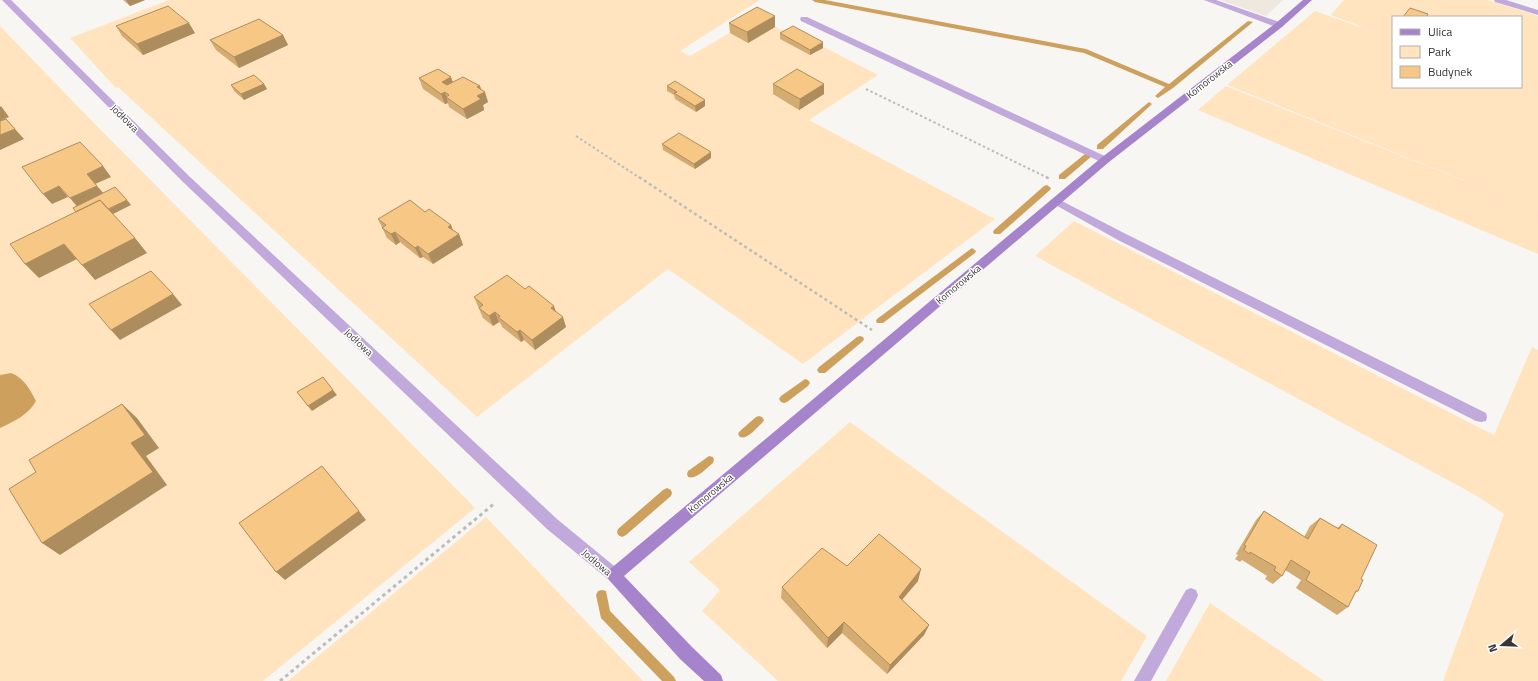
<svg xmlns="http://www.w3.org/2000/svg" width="1538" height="681" viewBox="0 0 1538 681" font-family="'Titillium Web',sans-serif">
<rect width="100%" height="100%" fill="#f8f6f3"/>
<!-- built -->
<path fill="#efe8df" d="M1220 0H1283L1266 16Z"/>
<!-- green -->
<path fill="#ffe4bf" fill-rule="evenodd" d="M169 0H760L680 51 690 56 757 17 789 34 793 31 878 75 809 120 995 219 803 364 668 269 477 417 118 87 116 88 70 38Z
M1344 0H1487L1538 16V210L1227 85 1315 11 1378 33 1331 15ZM1393 17H1521V87H1393Z
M0 26 92 121 475 508 263 681H0Z
M1226 86 1538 210V254L1198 110Z
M1074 221 1494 435 1532 347 1538 350V681H1443L1504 514 1477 496 1035 256Z
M850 422 1147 636 1121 681H778L702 611 720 590 689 562Z
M486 517 643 681H288Z
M1210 603 1324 681H1166Z"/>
<!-- water -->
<path fill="#cea05e" d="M11 373C24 378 29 388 36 401 28 415 15 421 0 428V375Z"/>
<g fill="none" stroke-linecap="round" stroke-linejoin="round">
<!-- stream -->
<path fill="#cea05e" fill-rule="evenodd" d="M812 0H825L1086 49 1169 84 1248 21 1253 22 1173 88 1158 98 1155 96 1165 87 1084 53 815 2Z
M1149 102 1152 104 1151 105 1103 149H1097V145Z
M1085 154H1088L1092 156 1065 179H1059V175Z
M1047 185 1051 188 1050 190 1000 234H994L993 232 994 230 1044 186Z
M972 248 976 251 975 253 883 323H877L876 321 877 319Z
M860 336 863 337 864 339 863 341 825 373H819L817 370 819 367 857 337Z
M805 379 808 380 810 383 808 386 787 402 784 403 781 402 779 399 781 396Z
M759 416 762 417 764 420 762 423C756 428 748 440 740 437L738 434 740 431 756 417Z
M709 456 713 457 714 460 713 463C706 468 697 480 688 477L687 474 688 471Z
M667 488 671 490 672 493 671 496 626 535 622 537 618 535 617 532 618 529 663 490Z
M602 590 606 591 610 611 674 677 676 681H662L601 618 596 595 598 591Z"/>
<!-- path-far2 -->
<path stroke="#bebcba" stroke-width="2" stroke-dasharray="2.5 2.5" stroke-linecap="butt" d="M866 89 1048 178
M576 136 640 178"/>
<!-- path-far1 -->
<path stroke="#bebcba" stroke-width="2.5" stroke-dasharray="3 3" stroke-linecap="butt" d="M639 177 872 330
M1046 177 1050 179"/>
<!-- path -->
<path stroke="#bebcba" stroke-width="3" stroke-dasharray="3.5 3.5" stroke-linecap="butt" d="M280 681 495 503"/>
<!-- lane -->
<path fill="#c1aadb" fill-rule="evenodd" d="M1191 588 1196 590 1198 595 1196 600 1151 681H1134L1186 590Z"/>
<!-- street -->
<path fill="#c1aadb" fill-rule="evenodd" d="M2 0H11L190 177 557 519 619 570 621 575 619 580 614 582 609 580 547 529 182 181Z
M1204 0H1216L1282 23 1283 25 1279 28 1276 27Z
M1494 0H1506L1538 10V15L1495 2Z
M801 17H807L1109 158 1110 160 1105 163 1101 162 801 21 800 19Z
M1056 198 1126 234 1486 413 1487 417 1486 421 1481 422 1476 421 1118 240 1052 203 1051 201Z"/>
<!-- secondary -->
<path fill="#a684cb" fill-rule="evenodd" d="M1303 0H1312L1282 27 1109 162 624 576 692 647 721 675 723 681H704L680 659 609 580 607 575 609 570 1101 158 1276 23Z"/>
</g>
<!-- wall -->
<path fill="#d4ac72" d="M123 0H145L130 6Z
M775 16V27L748 43 730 33 729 23Z
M116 26 195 33 143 55 122 36Z
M780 33 823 48 810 55 780 39Z
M283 35 288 45 239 68 216 50 210 40Z
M419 78 480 86 481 89 488 102 483 105 484 110 467 119 449 107 448 103 445 104 423 89Z
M264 84 267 89 244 100 234 91 231 85Z
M773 84H824V94L799 110 773 94Z
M667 86 705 100V106L696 112 675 99 674 95 667 91Z
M662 144 711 158 695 169 663 150Z
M425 212 451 225 453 231 459 234 463 245 433 264 423 257 420 258 400 242 396 245 387 238 378 219Z
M525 289 556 311 566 327 535 350 524 340 521 342 502 327 501 324 499 322 493 326 483 318 474 297Z
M1264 511 1304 537 1310 526 1320 518 1337 528 1342 524 1361 579 1358 591 1354 594 1348 607 1337 615 1296 588 1301 580 1285 570 1282 576 1273 584 1265 579 1267 576 1242 560 1240 562 1235 559 1238 555 1236 554 1256 520Z
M847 566 918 581 902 600 929 625 924 635 887 674 842 633 827 648 781 598 782 587Z"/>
<!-- shaded-wall -->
<path fill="#ad8c5d" d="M126 0H145L130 6Z
M775 16V27L748 43 747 32Z
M189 23 195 33 143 55 137 44Z
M283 35 288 45 239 68 234 57Z
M823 42V48L810 55V50Z
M451 77 455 88 446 92 442 82Z
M264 84 267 89 244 100 241 94Z
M824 84V94L799 110 800 99Z
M480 86 482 93 485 92 488 102 483 105 484 110 467 119 463 109 477 96V87Z
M445 92 448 103 445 104 441 94Z
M705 100V106L696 112 695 106Z
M1 106 9 117 0 121V107Z
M15 129 24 139 0 150V135Z
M711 152V158L695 169 694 164Z
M103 166 111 177 95 184 87 174Z
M59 186 68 197 52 204 43 194Z
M97 186 106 196 79 209 70 198Z
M127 200 131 205 89 226 85 221Z
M451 225 455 236 448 227Z
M395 232 400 242 396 245 391 234Z
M459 234 463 245 433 264 428 254Z
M135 238 147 253 95 280 82 265Z
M64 244 77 259 39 278 25 264Z
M418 246 423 257 420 258 415 248Z
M173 294 182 305 120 340 111 330Z
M554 306 557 316 551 308Z
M495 312 499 322 493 326 489 316Z
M563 317 566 327 535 350 532 340Z
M520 330 524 340 521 342 517 332Z
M333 390 337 395 312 411 308 406Z
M122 404 137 418 159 448 146 456 167 485 60 555 42 543Z
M359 511 366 520 285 580 276 572Z
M921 569 918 581 895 608 899 597Z
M844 622 842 633 827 648 828 638Z
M929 625 924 635 887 674 890 665Z"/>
<!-- building -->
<path fill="#f7c885" stroke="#ad8c5d" d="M168 6 189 23 137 44 116 26Z
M757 7 775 16 747 32 729 23Z
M1410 8 1428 14 1426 17H1403Z
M259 19 283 35 234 57 210 40Z
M793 26 823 42 810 50 780 33Z
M438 69 451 77 442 82 447 85 463 77 480 86 477 87 485 92 477 96 481 99 463 109 446 97 449 95 445 92 441 94 419 78Z
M797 69 824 84 800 99 773 84Z
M254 75 264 84 241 94 231 85Z
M675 81 705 100 695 106 674 93 677 92 667 86Z
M6 119 15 129 0 135V121Z
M679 133 711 152 694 164 662 144Z
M80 142 103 166 87 174 97 186 70 198 59 186 43 194 22 167Z
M115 187 127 200 108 209 100 200 76 212 73 208Z
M100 200 135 238 82 265 64 244 25 264 10 244Z
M410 200 425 212 429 209 451 225 448 227 459 234 428 254 418 246 415 248 395 232 391 234 382 228 386 225 378 219Z
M151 271 173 294 111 330 89 304Z
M507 275 525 289 529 286 554 306 551 308 563 317 532 340 520 330 517 332 498 317 500 316 495 312 489 316 479 308 483 305 474 297Z
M323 377 333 390 308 406 297 392Z
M122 404 145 435 131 443 153 472 42 543 9 489 36 472 29 460Z
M322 466 359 511 276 572 239 523Z
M1264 511 1308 539 1320 518 1339 529 1342 524 1377 545 1361 579 1363 580 1358 591H1356L1348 607 1306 580 1310 572 1291 560 1282 576 1274 570 1276 567 1250 552 1249 554 1244 550 1246 546 1244 545Z
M879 534 921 569 899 597 929 625 890 665 844 622 828 638 782 587 822 548 847 566Z"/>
<g text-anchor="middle" stroke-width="3" stroke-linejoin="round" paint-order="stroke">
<!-- street labels -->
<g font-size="10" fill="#363635" stroke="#fff">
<text transform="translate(1209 79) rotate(-38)" y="4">Komorowska</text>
<text transform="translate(125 118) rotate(45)" y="4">Jodłowa</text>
<text transform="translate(958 284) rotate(-40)" y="4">Komorowska</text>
<text transform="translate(359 342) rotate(43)" y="4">Jodłowa</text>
<text transform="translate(710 493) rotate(-40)" y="4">Komorowska</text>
<text transform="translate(597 562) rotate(40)" y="4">Jodłowa</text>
</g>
</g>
<!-- legend -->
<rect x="1392" y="16" width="130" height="72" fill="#ffffff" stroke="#afafae"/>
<rect x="1400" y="29" width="20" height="6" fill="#a684cb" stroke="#afafae"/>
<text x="1428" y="36" font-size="12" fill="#363635">Ulica</text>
<rect x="1400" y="46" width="20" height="12" fill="#ffe4bf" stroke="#afafae"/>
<text x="1428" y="56" font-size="12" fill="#363635">Park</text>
<rect x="1400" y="66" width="20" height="12" fill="#f7c885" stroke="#afafae"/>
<text x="1428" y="76" font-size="12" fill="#363635">Budynek</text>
<!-- north arrow -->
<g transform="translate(1502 645) rotate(251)" stroke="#ffffff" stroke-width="3" paint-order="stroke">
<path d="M0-3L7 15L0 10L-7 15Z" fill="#363635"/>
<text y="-6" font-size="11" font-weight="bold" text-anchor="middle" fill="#363635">N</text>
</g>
</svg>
